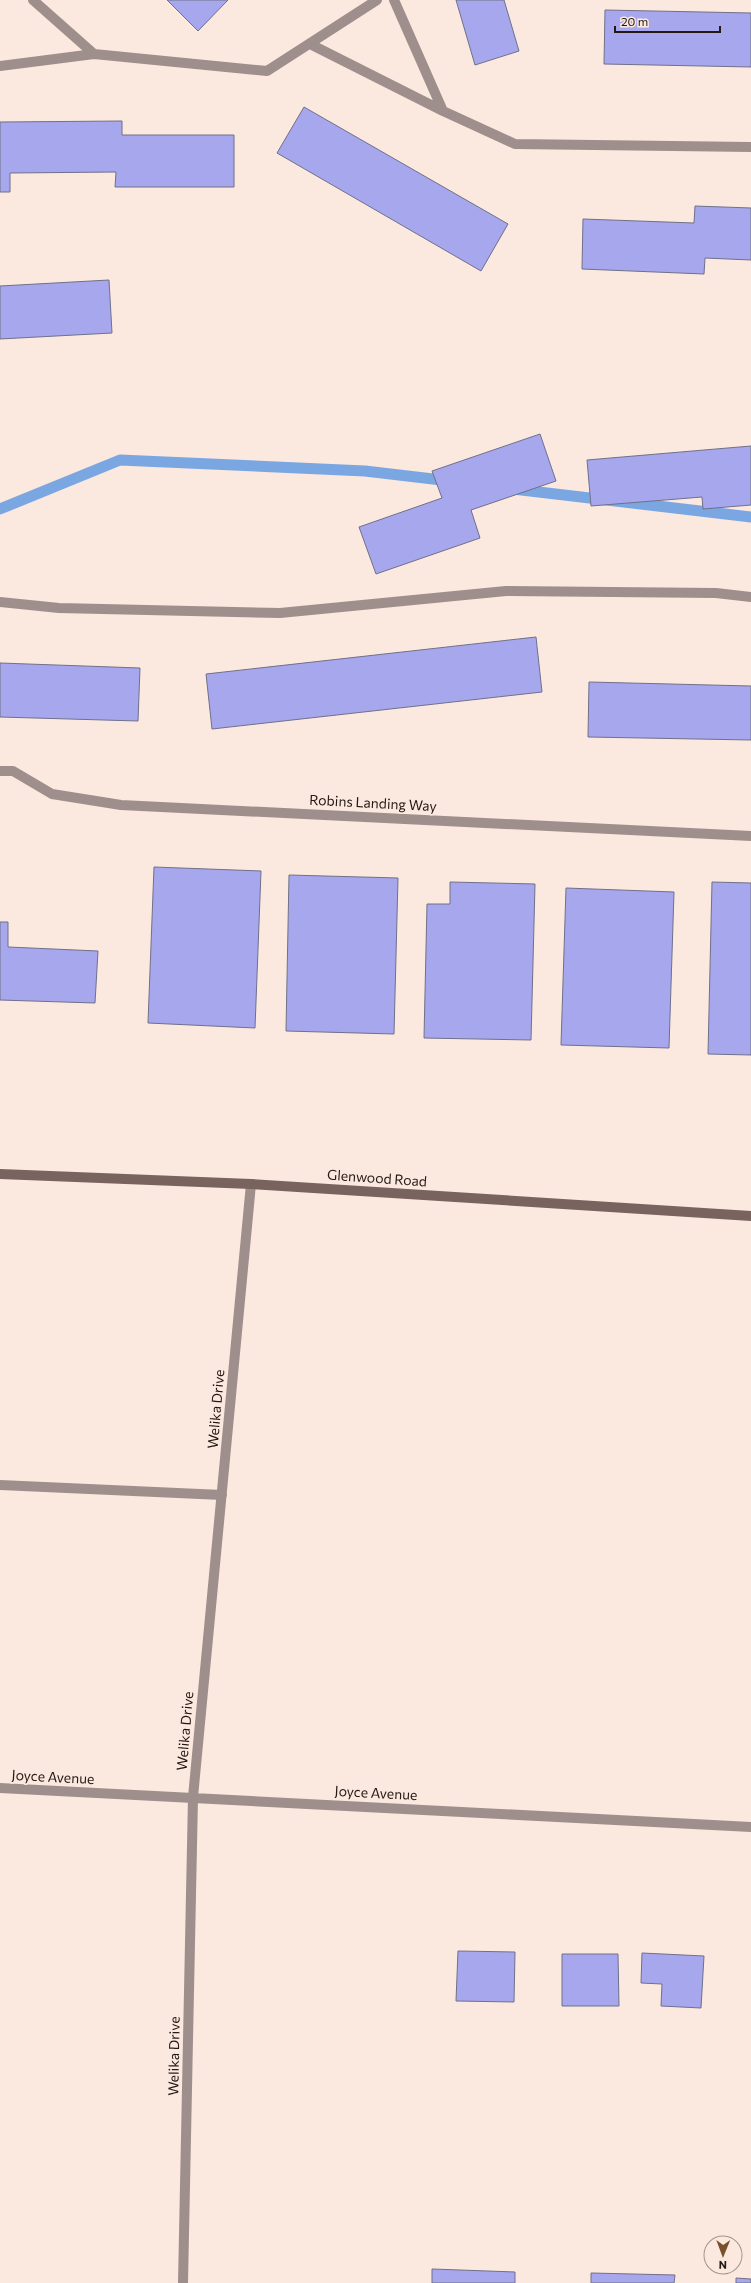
<svg xmlns="http://www.w3.org/2000/svg" width="751" height="2283" viewBox="0 0 751 2283" font-family="Commissioner,sans-serif">
<rect width="100%" height="100%" fill="#fbe8df"/>
<g fill="none" stroke-linecap="round" stroke-linejoin="round">
<!-- stream -->
<path stroke="#7aa7e2" stroke-width="11" d="M513 489 751 517
M0 509 120 460 365 471 450 481"/>
</g>
<!-- building -->
<path fill="#a7a7ed" stroke="#6f708a" d="M167 0H228L198 31Z
M456 0H504L519 51 475 65Z
M605 10 751 13V67L604 64Z
M304 107 508 224 481 271 277 153Z
M122 121V135H234V187H115L116 172 10 173V192H0V122Z
M695 206 751 208V260L705 258 704 274 582 269 583 219 694 223Z
M109 280 112 333 0 339V286Z
M540 434 556 481 471 510 480 538 376 574 359 527 442 498 432 471Z
M751 446V505L703 509 702 497 591 506 587 460Z
M536 637 542 692 212 729 206 674Z
M0 663 140 668 138 721 0 717Z
M589 682 751 686V740L588 737Z
M154 867 261 871 255 1028 148 1023Z
M289 875 398 878 394 1034 286 1031Z
M450 882 535 884 531 1040 424 1038 427 904H450Z
M712 882 751 883V1055L708 1054Z
M566 888 674 892 669 1048 561 1045Z
M0 922H8V947L98 951 95 1003 0 1000Z
M458 1951 515 1952 514 2002 456 2001Z
M642 1953 704 1956 701 2008 661 2006 662 1984 641 1983Z
M562 1954H618L619 2006H562Z
M432 2269 515 2272V2283H432Z
M591 2273 675 2275 674 2283H591Z
M736 2278 751 2279V2283H736Z"/>
<g fill="none" stroke-linecap="round" stroke-linejoin="round">
<!-- minor -->
<path stroke="#9e8f8c" stroke-width="10" d="M33 0 94 54
M394 0 443 111
M310 44 443 111 515 144 751 147
M0 66 94 54 267 71 377 0
M0 602 59 608 280 613 506 591 716 593 751 597
M0 771H13L52 794 121 805 751 836
M0 1485 222 1495
M0 1788 751 1827
M183 2283 193 1797 251 1184"/>
<!-- secondary -->
<path stroke="#78635f" stroke-width="10" d="M0 1174 251 1184 751 1216"/>
</g>
<g text-anchor="middle" stroke-width="3.5" stroke-linejoin="round" paint-order="stroke">
<!-- street labels -->
<g font-size="14" fill="#231813" stroke="#fbe8df">
<text transform="translate(373 803) rotate(3)" y="5">Robins Landing Way</text>
<text transform="translate(377 1178) rotate(4)" y="5">Glenwood Road</text>
<text transform="translate(216 1409) rotate(-85)" y="5">Welika Drive</text>
<text transform="translate(185 1731) rotate(-85)" y="5">Welika Drive</text>
<text transform="translate(53 1777) rotate(3)" y="5">Joyce Avenue</text>
<text transform="translate(376 1793) rotate(3)" y="5">Joyce Avenue</text>
<text transform="translate(174 2056) rotate(-89)" y="5">Welika Drive</text>
</g>
</g>
<!-- north arrow -->
<g transform="translate(723 2255) rotate(181)"><circle r="19" fill="#fbe8df" stroke="#a5958d"/>
<path d="M0-3L7 15L0 10L-7 15Z" fill="#77522d"/>
<text y="-6" font-size="11" font-weight="bold" text-anchor="middle" fill="#231813">N</text>
</g>
<!-- scale -->
<path d="M615 26v6h105v-6" fill="none" stroke="#231813" stroke-width="2"/>
<text x="621" y="26" font-size="12" fill="#231813" stroke="#fbe8df" stroke-width="3" paint-order="stroke">20 m</text>
</svg>
